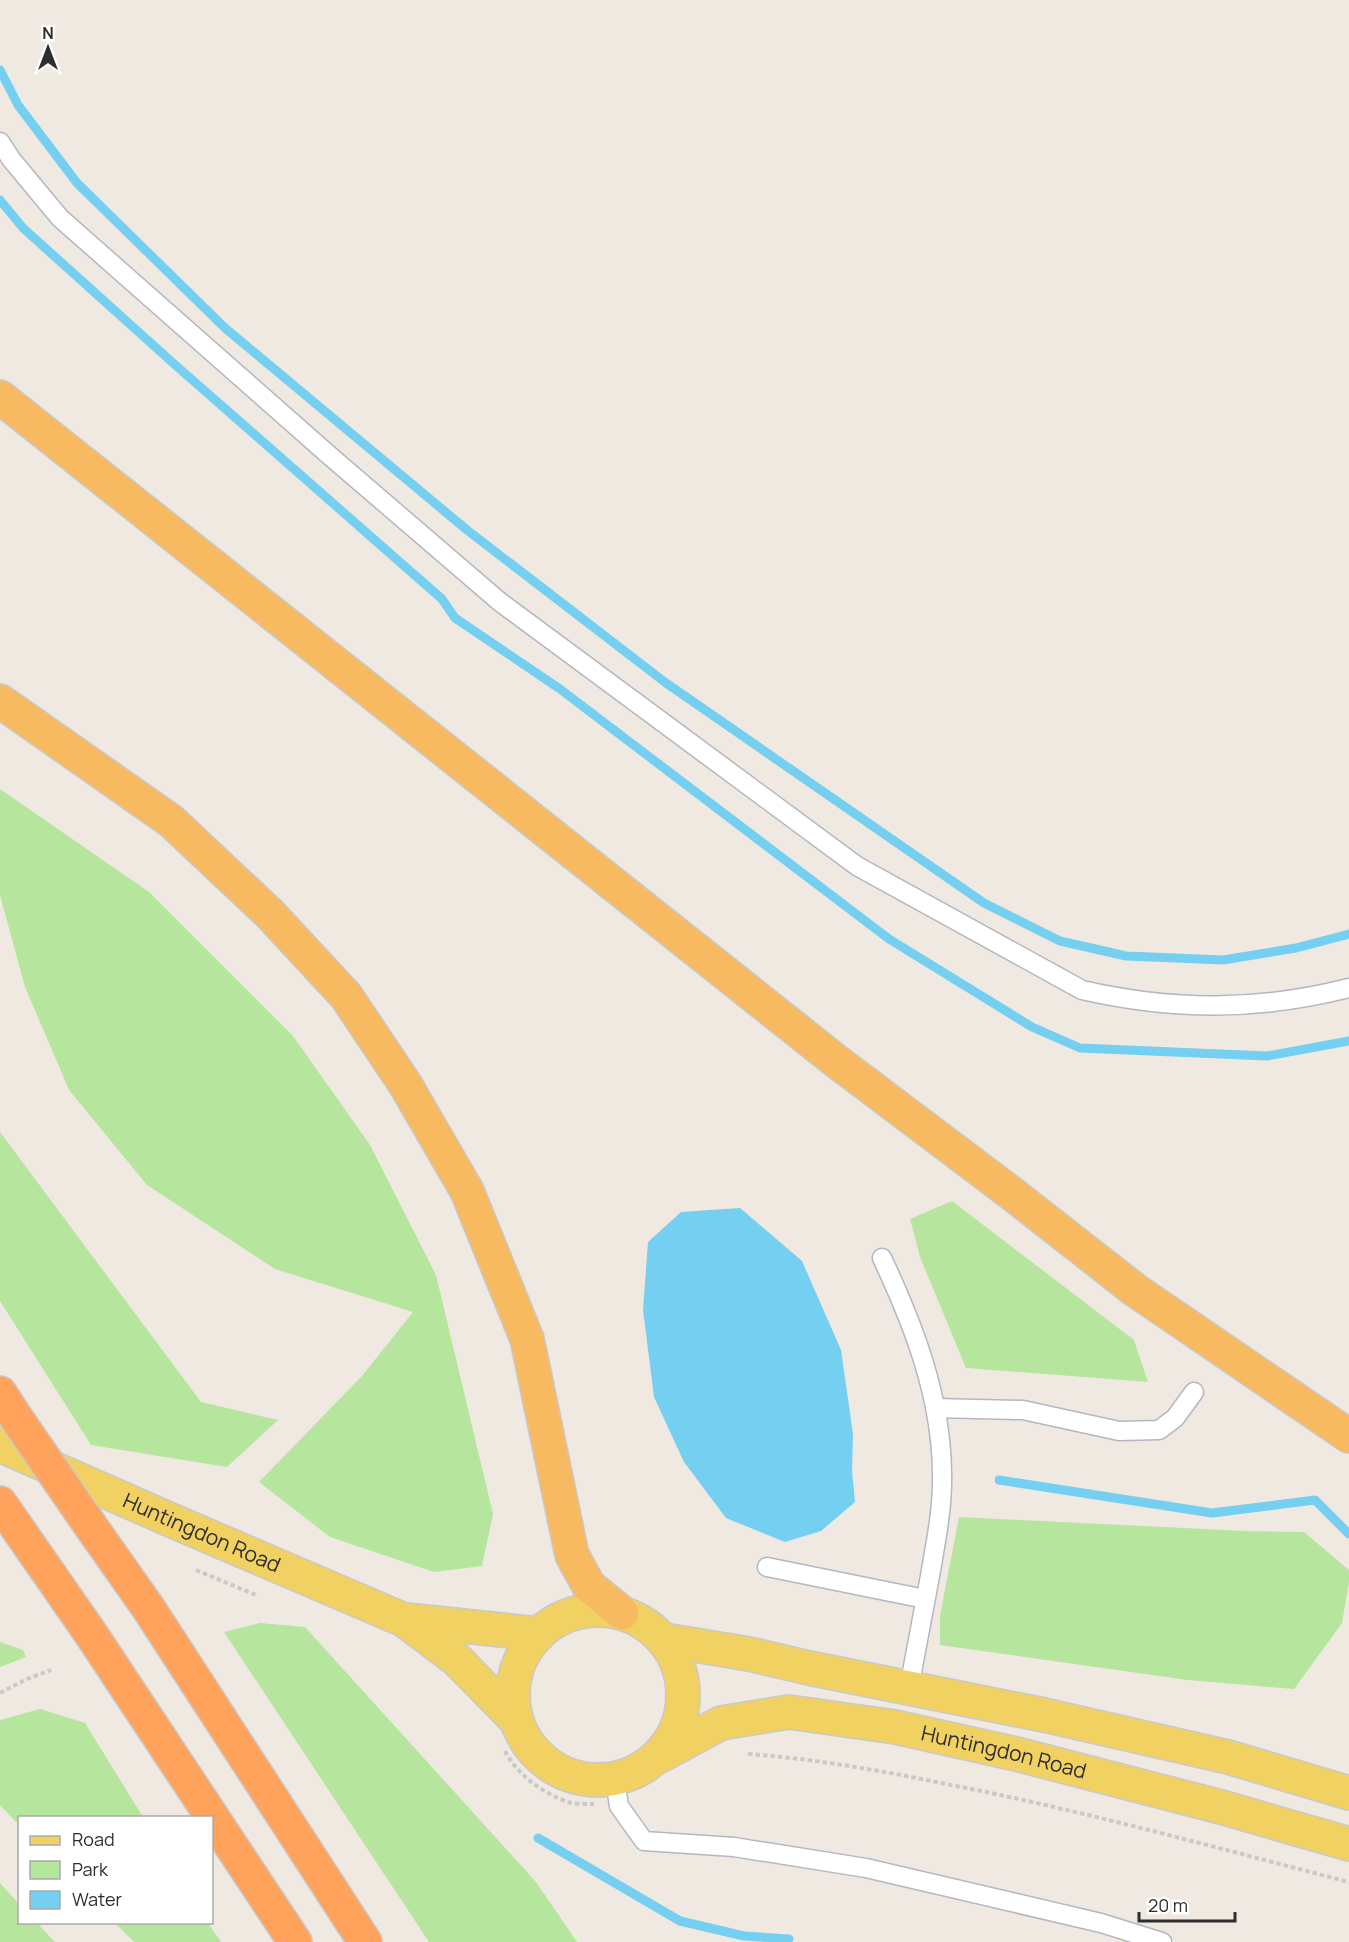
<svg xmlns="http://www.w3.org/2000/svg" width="1349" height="1942" viewBox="0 0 1349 1942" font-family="Manrope,sans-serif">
<rect width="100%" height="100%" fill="#efe9e1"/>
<!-- green -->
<path fill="#b6e59e" d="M0 789 149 892 293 1036 370 1145 436 1275 493 1514 482 1566 434 1572 330 1537 259 1482 362 1376 413 1312 275 1269 147 1185 69 1090 25 987 0 895Z
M0 1132 201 1402 278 1420 227 1467 91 1445 0 1301Z
M952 1201 1134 1340 1148 1382 966 1368 920 1257 910 1219Z
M959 1517 1245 1531 1304 1532 1349 1570V1582L1342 1623 1294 1689 1188 1680 940 1645V1616Z
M260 1623 305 1627 536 1882 577 1942H429L224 1632Z
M0 1642 23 1650 26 1657 0 1667Z
M40 1709 85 1723 143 1817 20 1818 19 1825 0 1805V1720Z
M0 1883 19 1904 20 1922 37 1923 55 1942H0Z
M115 1923H208L221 1942H134Z"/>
<!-- water -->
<path fill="#75cff0" d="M740 1208 802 1261 841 1350 853 1434 852 1471 855 1502 821 1531 785 1542 726 1518 684 1462 654 1397 643 1310 648 1242 681 1212Z"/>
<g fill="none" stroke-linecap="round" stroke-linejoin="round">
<!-- stream -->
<path stroke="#75cff0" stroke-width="9" d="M0 70 18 105 77 183 225 328 467 530 666 683 984 903 1060 941 1126 956 1223 960 1296 948 1349 934
M0 200 23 228 173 363 442 599 455 618 560 689 889 939 1032 1027 1080 1048 1267 1056 1349 1041
M999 1480 1212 1513 1315 1500 1349 1534
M538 1838 680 1921 744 1936 789 1939"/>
<defs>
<path id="service" d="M0 142 11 159 60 218 330 456 500 602 857 866 1082 990C1174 1011 1258 1011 1349 988
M882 1258C914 1326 941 1396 942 1472 943 1507 936 1541 930 1576 923 1613 916 1650 909 1688
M935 1408 1023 1410 1119 1431 1159 1430 1175 1418 1194 1392
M767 1567 925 1599
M615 1780 619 1806 644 1841 734 1847 866 1868 1101 1923 1162 1942"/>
<g id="primary">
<path id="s1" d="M0 1445 173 1521 404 1620 456 1659 517 1721"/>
<circle cx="598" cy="1695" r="85"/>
<path d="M406 1620 539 1634"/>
<path d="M664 1640 749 1654 809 1668 1044 1715 1228 1757 1349 1793"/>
<path id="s2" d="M660 1756 721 1723 789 1712 895 1727 1016 1754 1221 1807 1349 1844"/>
</g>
<path id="trunk" d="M0 397 836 1061 1015 1196 1135 1290 1349 1436
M0 701 171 821 270 914 346 996 405 1084 467 1191 527 1339 572 1555 589 1586 622 1613"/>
<path id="motorway" d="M0 1393 19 1422
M0 1503 91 1634 295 1942
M92 1528 149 1609 365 1942"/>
</defs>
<!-- service casing -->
<use href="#service" stroke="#b4b7c1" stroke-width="21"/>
<!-- primary casing -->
<use href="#primary" stroke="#c9c9c9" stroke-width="36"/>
<!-- trunk casing -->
<use href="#trunk" stroke="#c9c9c9" stroke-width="36"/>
<!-- motorway casing -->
<use href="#motorway" stroke="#c9c9c9" stroke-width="36"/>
<!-- path -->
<path stroke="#c9c9c9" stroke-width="4" stroke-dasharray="4.5 3" stroke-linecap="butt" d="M196 1570 256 1595
M0 1693 27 1679 51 1670
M505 1751C517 1775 545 1795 571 1803 578 1804 587 1804 594 1804
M748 1754C816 1759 884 1771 951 1785 1085 1811 1217 1848 1349 1882"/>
<!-- service -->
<use href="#service" stroke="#fff" stroke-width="18"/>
<!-- primary -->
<use href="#primary" stroke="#f2d163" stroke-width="33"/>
<!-- trunk -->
<use href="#trunk" stroke="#f8ba60" stroke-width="33"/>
<!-- motorway -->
<use href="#motorway" stroke="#ffa35c" stroke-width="33"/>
<defs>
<path id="motorway-bridge" d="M19 1422 92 1528"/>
</defs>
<!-- motorway-bridge casing -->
<use href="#motorway-bridge" stroke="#c9c9c9" stroke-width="36" stroke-linecap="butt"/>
<!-- motorway-bridge -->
<use href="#motorway-bridge" stroke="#ffa35c" stroke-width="33"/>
</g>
<g text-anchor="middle" stroke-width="6" stroke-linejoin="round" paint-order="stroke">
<!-- street labels -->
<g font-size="21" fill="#2e2e2e" stroke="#fff">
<text dy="7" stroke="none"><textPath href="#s1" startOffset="220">Huntingdon Road</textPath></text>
<text dy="7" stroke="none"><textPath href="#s2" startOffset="357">Huntingdon Road</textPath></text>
</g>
</g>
<!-- legend -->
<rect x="18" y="1816" width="195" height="108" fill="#ffffff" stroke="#ababab" stroke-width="1.5"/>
<rect x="30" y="1836" width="30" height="9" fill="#f2d163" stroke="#ababab" stroke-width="1.5"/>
<text x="72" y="1846" font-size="18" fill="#2e2e2e">Road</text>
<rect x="30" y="1861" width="30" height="18" fill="#b6e59e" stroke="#ababab" stroke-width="1.5"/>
<text x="72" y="1876" font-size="18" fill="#2e2e2e">Park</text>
<rect x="30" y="1891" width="30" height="18" fill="#75cff0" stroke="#ababab" stroke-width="1.5"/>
<text x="72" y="1906" font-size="18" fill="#2e2e2e">Water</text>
<!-- north arrow -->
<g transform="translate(48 48)" stroke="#ffffff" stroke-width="4.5" paint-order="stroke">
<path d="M0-4.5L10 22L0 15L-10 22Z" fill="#2e2e2e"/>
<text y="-9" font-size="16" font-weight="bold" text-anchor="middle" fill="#2e2e2e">N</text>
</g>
<!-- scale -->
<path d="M1139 1912v9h96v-9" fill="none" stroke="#2e2e2e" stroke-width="3"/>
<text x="1148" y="1912" font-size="18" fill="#2e2e2e" stroke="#ffffff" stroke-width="4.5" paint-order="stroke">20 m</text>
</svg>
